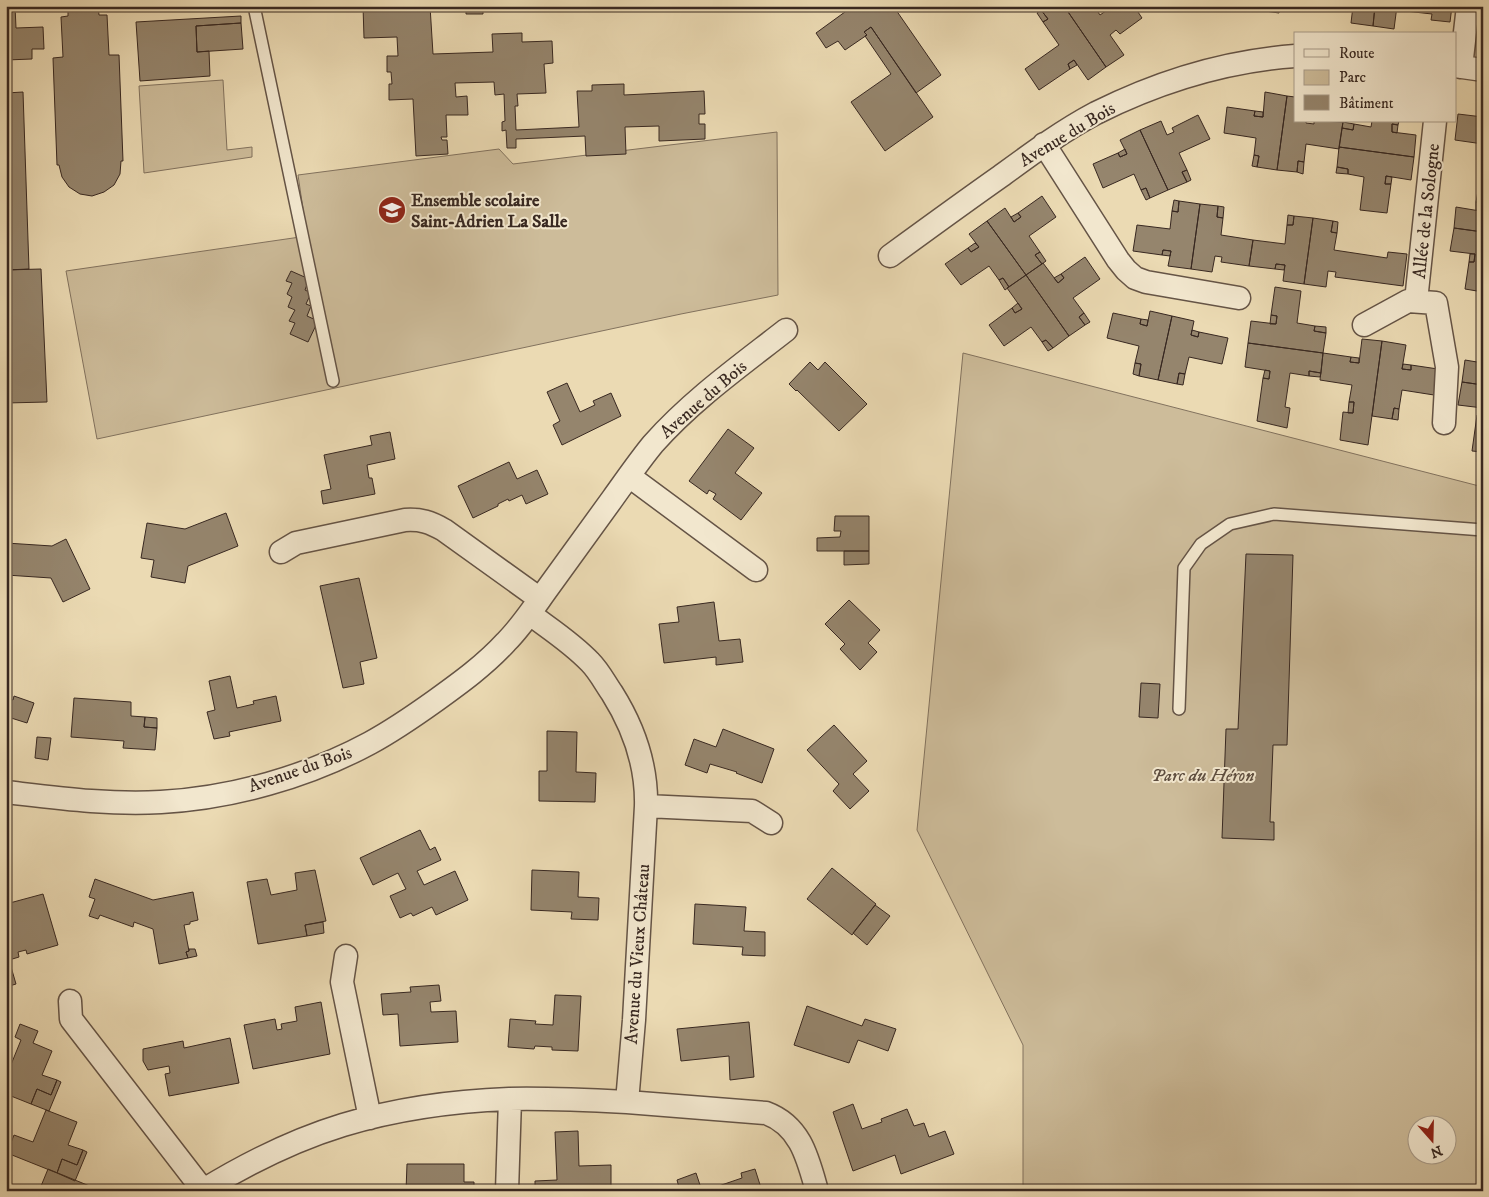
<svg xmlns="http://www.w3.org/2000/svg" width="1489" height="1197" viewBox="0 0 1489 1197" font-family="'IM FELL DW Pica',serif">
<rect width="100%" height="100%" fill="#ebdab3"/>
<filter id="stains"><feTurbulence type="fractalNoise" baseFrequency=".004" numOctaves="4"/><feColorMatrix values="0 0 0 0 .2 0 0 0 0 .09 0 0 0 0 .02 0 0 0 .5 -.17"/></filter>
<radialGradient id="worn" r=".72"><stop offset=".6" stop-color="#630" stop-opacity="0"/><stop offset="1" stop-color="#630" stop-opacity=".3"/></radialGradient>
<!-- green -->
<path fill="#cdbc9a" stroke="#82725e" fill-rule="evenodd" d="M223 80 227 150 252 147V157L144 173 139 86Z
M777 132 778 295 681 314 97 439 66 271 307 236 298 175 499 149 513 164Z
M963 353 1483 487V1191H1023V1045L917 830ZM1416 1124H1446V1154H1416Z"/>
<!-- building -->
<path fill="#95856d" stroke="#382821" d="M6 6H15L16 28 43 27 44 49H32V59L6 60Z
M68 6H98L99 15H107L109 55H119L123 161H121L120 174 114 185 104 192 92 196 80 194 69 187 62 177 59 165H57L53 58 63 57 61 17 68 16Z
M363 6H404V8L430 6 433 54 493 52 492 34 522 33V42L552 41 553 63 544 64 546 93 517 94 518 106H515L516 130 579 127 577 91H592V85L624 84V95L704 91 705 114H699V124H705V139L659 141V126L625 127 626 154 586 156 585 136 516 139V148H507L506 130 502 131V122L505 121 504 94 495 95 494 82 455 83 456 97 467 96 468 115H446L447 137H441L442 140H447L448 154 416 156 413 99 389 100V84H392L391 72H387V56H398L397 37 364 38Z
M466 6H483V14H466Z
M847 6H890L894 12 896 10 941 75 916 93 871 27 864 32 867 35 845 50 838 41 826 48 816 33 849 9Z
M1046 6H1064L1106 67 1088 80 1074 60 1068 64 1070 69 1039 90 1025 69 1059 45 1043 22 1048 19 1041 10Z
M1064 6H1094L1100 15 1113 6H1134L1142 18 1120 34 1116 30 1110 35 1124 55 1106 67Z
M1236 6H1259L1258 10 1235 8Z
M1259 6H1280L1279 13 1258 10Z
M1353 6H1375L1373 26 1351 23Z
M1375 6H1397L1394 29 1373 26Z
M1406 6H1452L1450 22 1431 20 1432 14 1405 11Z
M1041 10 1048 19 1043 22 1037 13Z
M241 16V23L196 26 197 52 209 51 210 76 140 81 136 22Z
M241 23 243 49 197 52 196 26Z
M871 27 933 117 885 151 851 102 891 74 865 36 867 35 864 32Z
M1074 60 1077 65 1070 69 1068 64Z
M23 92 29 269 6 270V93Z
M1265 92 1287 96 1277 170 1257 167 1259 156 1254 155 1256 138 1224 133 1227 107 1255 111 1254 116 1263 117Z
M1287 96 1295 97V121H1306V123L1314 124V121L1343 122 1339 149 1306 144 1304 162 1298 161 1297 172 1277 170Z
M1255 111 1263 112V117L1254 116Z
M1458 114 1483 117V144L1455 140Z
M1198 115 1210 139 1179 153 1187 170 1182 172 1187 182 1168 190 1140 130 1161 121 1167 135 1174 132 1172 128Z
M1372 121H1399L1398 125 1392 124V132L1416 135 1414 157 1339 147 1342 128 1353 130 1354 124 1371 127Z
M1343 122 1354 124 1353 130 1342 128Z
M1392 124 1398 125 1397 133 1392 132Z
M1140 130 1168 190 1150 198 1146 188 1141 190 1134 174 1103 188 1093 164 1118 153 1120 157 1127 154 1120 140Z
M1339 147 1414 157 1411 180 1386 176 1385 184H1391L1387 213 1360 210 1364 177 1348 174V169L1337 167Z
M1125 149 1127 154 1120 157 1118 153Z
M1254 155 1259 156 1257 167 1252 166Z
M1298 161 1304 162 1303 174 1297 172Z
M1337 167 1348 169V174L1336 173Z
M1187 170 1191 180 1187 182 1182 172Z
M1481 174H1483V232L1454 228 1456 207 1480 211 1481 203 1476 202Z
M1386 176 1392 177 1391 184H1385Z
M1146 188 1150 198 1146 200 1141 190Z
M1042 196 1056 217 1029 236 1040 252 1035 255 1042 264 1026 275 987 221 1005 208 1014 222 1021 217 1018 213Z
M1174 200 1179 201 1178 212 1172 211Z
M1179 201 1200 204 1191 269 1168 266 1171 251 1163 250 1162 255 1133 251 1137 225 1170 229 1172 211 1178 212Z
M1476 202 1481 203 1480 211 1476 210Z
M1200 204 1218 206 1217 217 1223 218 1221 235 1253 240 1249 266 1221 262 1222 257 1215 256 1212 272 1191 269Z
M1218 206 1224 207 1223 218 1217 217Z
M1018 213 1021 217 1014 222 1011 217Z
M1288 215 1294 216 1293 225H1287Z
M1294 216 1313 218 1304 284 1283 281 1285 265 1276 264 1275 269 1249 266 1253 240 1285 244 1287 225H1293Z
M1313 218 1333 221 1331 232 1337 233 1334 250 1387 258 1388 252 1407 254 1403 286 1335 277 1336 272 1328 271 1326 287 1304 284Z
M987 221 1026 275 1009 287 1003 278 999 280 989 266 961 285 945 264 968 248 971 252 979 247 969 234Z
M1333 221 1338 222 1337 233 1331 232Z
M1454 228 1483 232V292L1465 289 1469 262H1474L1475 254 1450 251Z
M975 243 979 247 971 252 968 248Z
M1163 250 1171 251 1170 256 1162 255Z
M1040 252 1046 261 1042 264 1035 255Z
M1470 254H1475L1474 262H1469Z
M1085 257 1100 279 1073 298 1084 313 1079 317 1085 325 1069 336 1026 275 1043 263 1058 283 1064 278 1061 274Z
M1276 264 1285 265 1284 270 1275 269Z
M41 269 47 402 6 403V270Z
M291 271 309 279 305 290 311 293 306 304 311 306 307 316 318 321 308 342 290 334 295 323 289 321 295 310 288 307 292 297 287 294 292 283 286 281Z
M1061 274 1064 278 1058 283 1054 278Z
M1026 275 1069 336 1053 348 1046 340 1042 342 1031 327 1004 346 989 325 1012 308 1015 313 1022 309 1007 288Z
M1003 278 1009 287 1005 290 999 280Z
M1275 287 1301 291 1297 323 1315 326 1314 331 1326 333 1323 353 1248 343 1251 321 1276 324 1277 316 1271 315Z
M1018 303 1022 309 1015 313 1012 308Z
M1150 311 1172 316 1158 380 1139 376 1141 364 1135 363 1139 346 1107 338 1113 313 1141 319 1140 324 1147 326Z
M1084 313 1090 322 1085 325 1079 317Z
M1271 315 1277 316 1276 324H1270Z
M1172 316 1194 321 1191 335 1198 337 1199 332 1228 338 1222 364 1189 357 1185 374 1179 373 1177 384 1158 380Z
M1141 319 1148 320 1147 326 1140 324Z
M1315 326 1326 327V333L1314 331Z
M1192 330 1199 332 1198 337 1191 335Z
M1362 339 1382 341 1368 445 1340 440 1343 412 1353 413 1354 402H1349L1352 385 1320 380 1323 353 1351 357 1350 362 1359 363Z
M1046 340 1053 348 1048 351 1042 342Z
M1382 341 1406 345 1402 369 1411 370V365L1438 369 1434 395 1402 390 1399 409 1394 408 1392 419 1372 416Z
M1248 343 1323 353 1321 373 1309 371V376L1290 373 1285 407 1290 408 1287 428 1257 421 1263 378 1269 379 1270 371 1245 367Z
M1351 357 1359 358V363L1350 362Z
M1465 360 1483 363V385L1462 382Z
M810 362 818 370 825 362 867 404 839 431 797 390 796 391 789 384Z
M1135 363 1141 364 1139 376 1133 374Z
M1403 364 1411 365V370L1402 369Z
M1265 370 1270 371 1269 379 1263 378Z
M1309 371 1321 373 1320 377 1309 376Z
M1179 373 1185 374 1183 385 1177 384Z
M1462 382 1483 385V408L1458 405Z
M567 383 580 412 595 405 593 401 611 393 621 416 562 445 553 425 560 421 547 392Z
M1349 402H1354L1353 413H1348Z
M1394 408 1399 409 1398 420 1392 419Z
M1477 415H1483V452L1472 451Z
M728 429 754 448 735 473 762 493 741 520 713 499 716 494 709 490 707 494 689 481Z
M390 432 395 459 367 465 369 478H372L375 494 323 504 321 491 331 489 324 455 372 445 370 436Z
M509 462 517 479 537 470 548 494 526 504 522 495 509 501 508 499 498 504V506L473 518 458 486Z
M226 513 238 546 188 566 185 583 151 577 154 560 141 558 147 523 185 529Z
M835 516H869V551H817V538L840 537 841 531H834Z
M66 539 90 589 63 602 51 578 6 575V543L52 546Z
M844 551H869V564L844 565Z
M1246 554 1293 555 1287 745H1273L1270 822H1274V840L1222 838 1226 729H1238Z
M359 578 377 658 360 662 364 684 343 688 320 586Z
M849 600 880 630 868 643 877 652 860 670 840 649 845 644 825 624Z
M714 602 719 641 740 639 743 662 716 665V657L664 663 659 624 679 622 677 607Z
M230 676 237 708 254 704 253 701 276 696 281 721 229 732 230 736 214 739 207 712 215 710 209 681Z
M1141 683 1160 684 1158 718 1139 717Z
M14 696 34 703 27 723 8 717 6 721V698L13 700Z
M74 698 131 702V716L145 717 144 727 157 728 155 750 123 748 124 741 71 737Z
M145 717 157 718V728L144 727Z
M834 725 867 761 853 774 869 791 850 809 833 791 839 784 807 750Z
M723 729 774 749 762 783 736 773 737 772 710 764 707 773 685 765 694 739 716 747Z
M547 731 577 732 576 772 596 773 595 802 539 801V771H547Z
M37 737 51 738 48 760 35 758Z
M420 830 430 850 435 847 441 860 417 871 424 885 455 871 468 900 436 915 432 907 413 916 411 913 400 918 390 896 406 889 398 873 373 885 360 858Z
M832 868 876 904 852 935 807 899Z
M315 870 326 921 305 925 307 936 258 944 247 882 267 879 271 895 297 890 295 873Z
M532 870 579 872 578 897 599 898 598 920 571 919 572 912 531 910Z
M95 879 153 900 193 892 198 920 190 922V924L184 925 189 951 186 952 188 958 159 964 153 929 134 922 133 927 100 915 98 919 89 916 95 899 89 897Z
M43 894 58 945 27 954 26 950 18 952 19 957 9 960 16 984 6 987V904Z
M695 904 746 907 744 931 765 932V956L742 955 743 947 693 944Z
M875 905 890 916 867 945 853 933Z
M323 922 324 933 307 936 305 925Z
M189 949H195L197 956 188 958 186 952 189 951Z
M439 985 441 1001 430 1002 431 1012 456 1011 458 1042 400 1046 398 1014 383 1015 381 994 411 992 410 987Z
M555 995 581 996 578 1051 552 1050V1047L535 1046 534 1049 508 1047 510 1019 536 1021 535 1024 553 1025Z
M321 1002 330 1054 253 1069 244 1025 275 1019 277 1030 282 1029 281 1024 297 1021 295 1007Z
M807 1006 862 1026 865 1019 896 1029 888 1051 858 1040 849 1063 794 1045Z
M749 1022 754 1077 730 1080 729 1056 681 1061 677 1029Z
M20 1024 38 1031 33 1043 52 1051 42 1075 57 1080 51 1095 37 1089 31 1104 6 1094V1071L8 1072 21 1040 15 1037Z
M230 1038 239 1083 169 1096 165 1074 170 1073 169 1066 148 1070 143 1061V1049L183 1041 184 1048Z
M57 1080 61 1082 49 1111 31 1104 37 1089 51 1095Z
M853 1104 862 1129 882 1122 881 1119 907 1109 914 1126 924 1123 929 1137 945 1131 954 1154 901 1174 895 1155 853 1171 833 1112Z
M46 1110 77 1122 68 1145 83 1150 77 1165 62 1159 57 1173 7 1153 14 1135 33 1142Z
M578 1131 579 1166 611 1165V1189L535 1191V1181L557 1180 555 1132Z
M83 1150 87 1152 75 1181 57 1173 62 1159 77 1165Z
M407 1164H464V1182H474V1191H406Z
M48 1169 92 1187 90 1191H39Z
M755 1169 762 1191H704L742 1178 741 1173Z
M696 1173 702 1191H680L677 1180Z"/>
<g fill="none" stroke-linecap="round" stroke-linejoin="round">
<defs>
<path id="lane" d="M254 6 333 381
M1179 709 1184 568 1201 544 1230 524 1274 514 1483 530"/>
<path id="street" d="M1455 66 1483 70
M1461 67 1468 6
M1044 144 1118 260 1126 270 1135 278 1146 282 1239 298
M890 256C927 229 964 202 1001 176 1031 154 1062 131 1096 113 1158 82 1226 61 1295 56
M1416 301 1435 121
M1364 325 1408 301 1436 303 1447 367 1444 423
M629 476 756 570
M281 552 296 543 405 520C421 519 430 522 444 530L540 599
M6 792C58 798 109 805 161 802 232 798 307 777 370 743 392 731 414 716 435 701 460 683 485 665 506 642 523 625 536 604 550 585 571 556 592 527 613 498 626 480 639 461 653 444 692 400 740 366 786 330
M646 806 752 811 771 823
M346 956 342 982 370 1118
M70 1001 71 1019 203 1190
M627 1102 766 1113C801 1126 808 1159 817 1191
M202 1191C246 1164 294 1140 343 1125 396 1109 454 1101 509 1099 548 1098 588 1100 627 1102L634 1020 646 806C647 765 634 728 612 693 605 683 599 671 590 662 572 643 550 629 530 614
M507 1191 510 1099"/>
</defs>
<!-- lane casing -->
<use href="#lane" stroke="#655446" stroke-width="14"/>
<!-- street casing -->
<use href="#street" stroke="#655446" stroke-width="25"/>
<!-- lane -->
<use href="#lane" stroke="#f2e7ce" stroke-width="11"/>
<!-- street -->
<use href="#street" stroke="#f2e7ce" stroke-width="22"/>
</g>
<!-- icons -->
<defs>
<symbol id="school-disc" viewBox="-11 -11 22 22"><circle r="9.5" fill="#8f2418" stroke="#f2e7ce"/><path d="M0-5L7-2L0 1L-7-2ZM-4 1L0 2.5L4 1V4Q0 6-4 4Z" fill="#fff"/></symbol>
</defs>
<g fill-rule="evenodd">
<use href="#school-disc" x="376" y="194" width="32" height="32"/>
</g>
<g text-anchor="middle" stroke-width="4" stroke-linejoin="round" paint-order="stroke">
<!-- street labels -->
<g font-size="18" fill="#382821" stroke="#f2e7ce">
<text transform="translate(1067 134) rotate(-31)" y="6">Avenue du Bois</text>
<text transform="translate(1426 211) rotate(-84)" y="6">Allée de la Sologne</text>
<text transform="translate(703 399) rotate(-41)" y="6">Avenue du Bois</text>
<text transform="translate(300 769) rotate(-19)" y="6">Avenue du Bois</text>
<text transform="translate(637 954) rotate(-86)" y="6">Avenue du Vieux Château</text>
</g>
<!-- poi labels -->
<g font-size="18" font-weight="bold" fill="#382821" stroke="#f2e7ce" text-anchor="start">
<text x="411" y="206">Ensemble scolaire<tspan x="411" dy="21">Saint-Adrien La Salle</tspan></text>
</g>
<!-- park labels -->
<g font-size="18" font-style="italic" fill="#5d4d3f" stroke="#f2e7ce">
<text x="1203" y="781">Parc du Héron</text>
</g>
</g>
<!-- margin -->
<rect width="1489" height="1197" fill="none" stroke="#ebdab3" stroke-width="25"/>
<rect x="8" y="8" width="1474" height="1182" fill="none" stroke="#382821" stroke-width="2.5"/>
<rect x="12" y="12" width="1464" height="1172" fill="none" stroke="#382821"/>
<!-- legend -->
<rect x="1294" y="32" width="162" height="90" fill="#f2e7ce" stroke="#a89b89"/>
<rect x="1304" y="49" width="25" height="8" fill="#f2e7ce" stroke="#a89b89"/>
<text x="1339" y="58" font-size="15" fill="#382821">Route</text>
<rect x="1304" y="70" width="25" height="15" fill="#cdbc9a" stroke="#a89b89"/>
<text x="1339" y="82" font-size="15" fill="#382821">Parc</text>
<rect x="1304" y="95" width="25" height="15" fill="#95856d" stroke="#a89b89"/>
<text x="1339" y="108" font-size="15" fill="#382821">Bâtiment</text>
<!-- north arrow -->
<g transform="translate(1432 1140) rotate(160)"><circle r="24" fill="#f2e7ce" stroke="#a89b89"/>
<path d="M0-4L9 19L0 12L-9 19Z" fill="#8f2418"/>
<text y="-8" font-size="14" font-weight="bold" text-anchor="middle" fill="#382821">N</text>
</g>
<rect width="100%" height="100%" filter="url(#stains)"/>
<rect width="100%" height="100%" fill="url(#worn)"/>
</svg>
